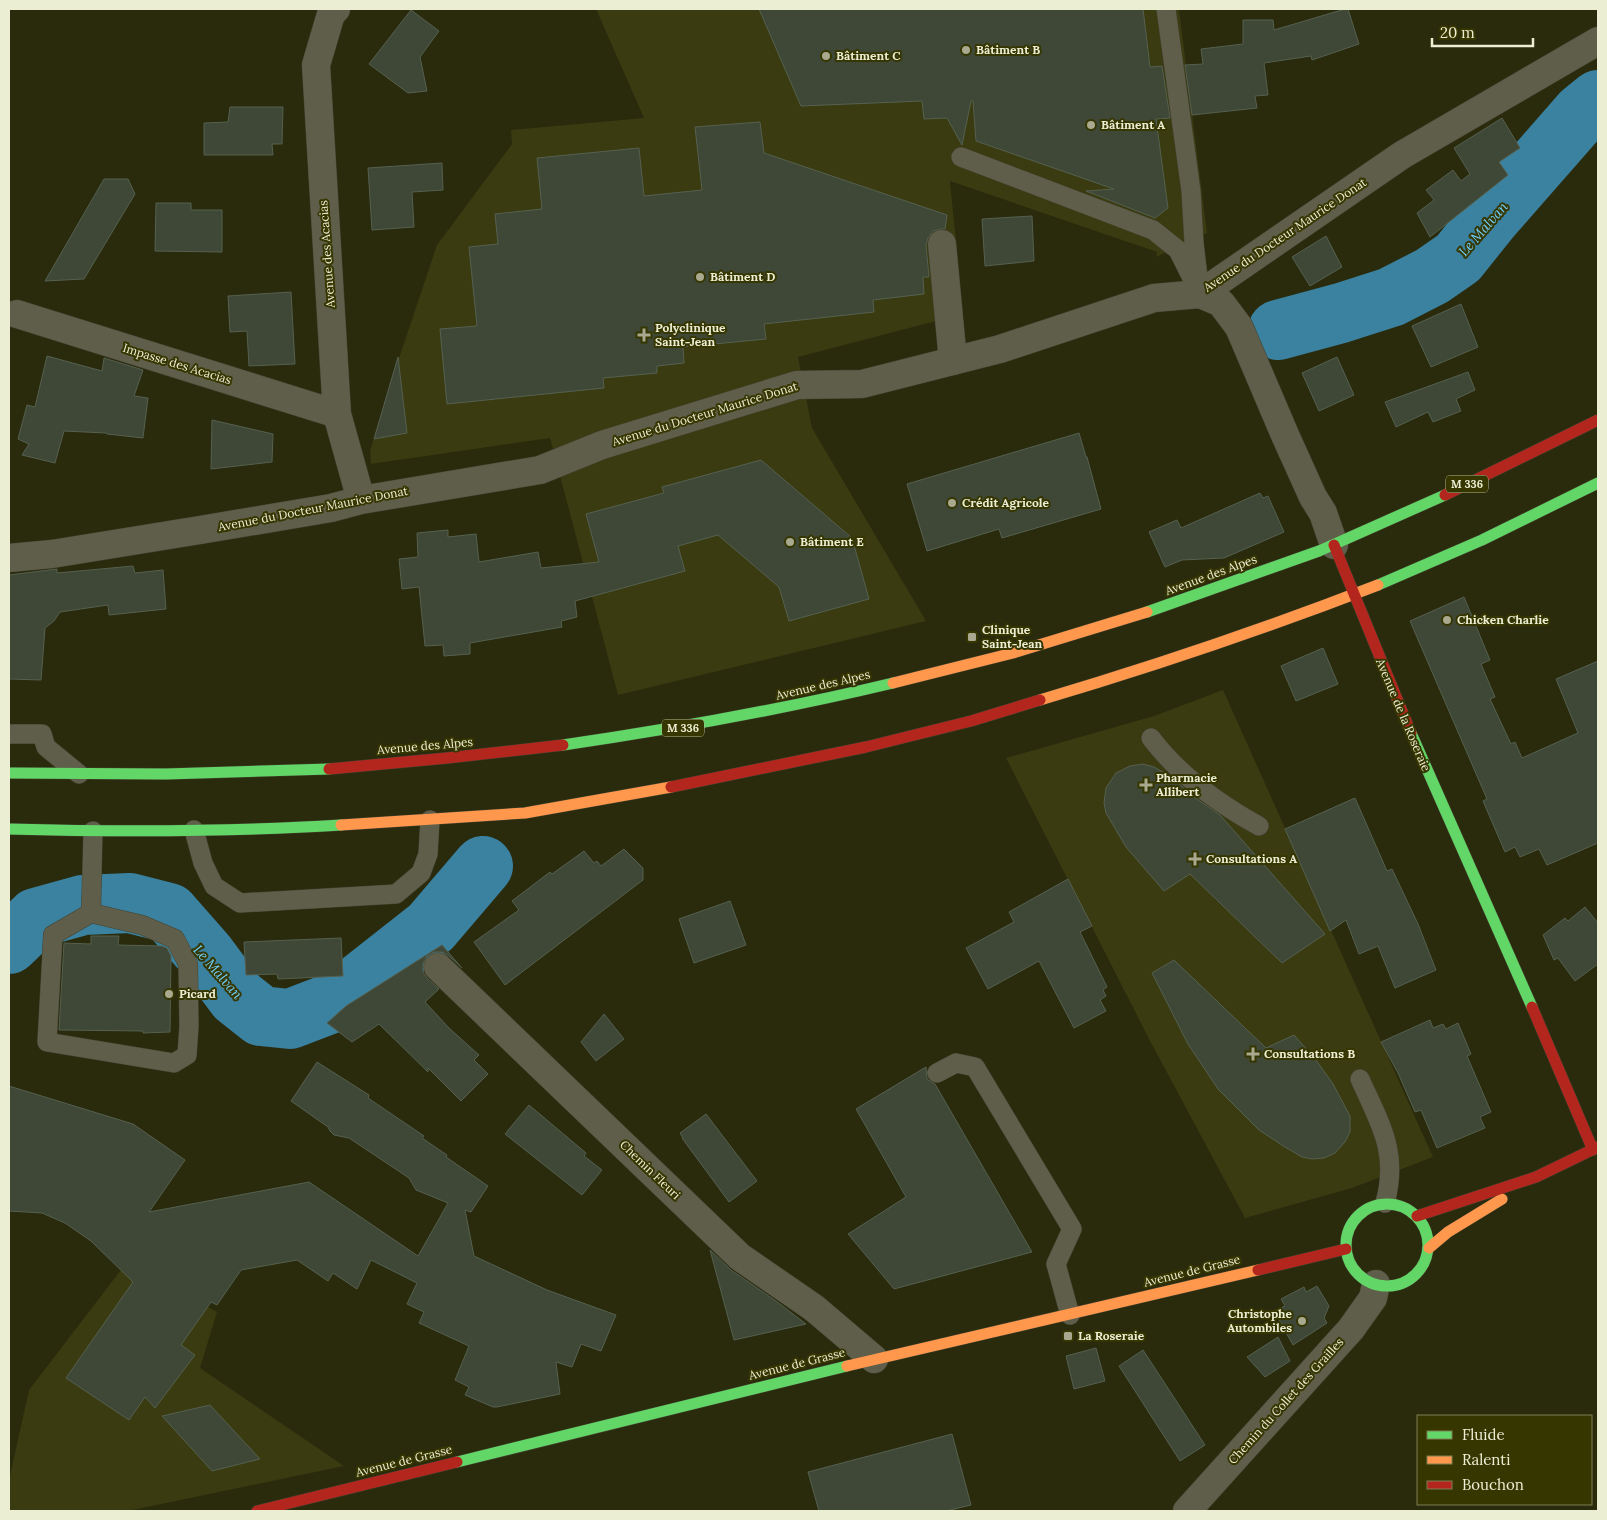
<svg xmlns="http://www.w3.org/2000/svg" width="1607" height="1520" viewBox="0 0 1607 1520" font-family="Lora,serif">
<rect width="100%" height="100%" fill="#2a2a0d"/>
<!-- built -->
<path fill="#3a3b11" d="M596 9H1179L1207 233 1156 257 1157 252 950 181 963 314 798 357 812 428 926 621 618 695 550 438 371 464 370 451 390 385 437 245 512 144 511 130 644 118Z
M1223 690 1433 1157 1352 1188 1245 1218 1149 1039 1006 758 1154 716Z
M127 1262 217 1312 200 1368 344 1466 128 1511H9V1480L29 1390Z"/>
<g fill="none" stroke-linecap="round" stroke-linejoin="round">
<!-- river -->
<path stroke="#3a82a0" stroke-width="60" d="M1278 330 1341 313 1391 297 1432 276 1458 258 1490 218 1582 113 1598 100
M9 944 36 918 83 905 130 903 169 913 205 954 237 997 261 1016 290 1019 337 1001 431 927 483 866"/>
</g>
<!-- building -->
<path fill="#3f4837" stroke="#55604f" d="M759 9H1143L1150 67 1162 66 1170 118 1156 119 1168 208 1155 218 1086 191 1114 189 976 141 973 101H971L962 145 947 118 924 119 922 101 801 106Z
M1345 9H1348L1359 44 1312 60 1311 56 1264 63 1268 95 1255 96 1257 108 1192 115 1185 65 1203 64 1201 49 1243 44V20H1273L1274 30Z
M411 10 439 31 420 57 427 91 408 93 369 64Z
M230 107H283L282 144H272L273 155H204V123L228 122Z
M1502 118 1520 148 1499 162 1508 175 1430 237 1417 213 1434 200 1426 190 1453 170 1461 181 1470 174 1454 148Z
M760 122 764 153 947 215 945 229H940L933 231 928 238 926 245 929 277H923L924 294 873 300 874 312 764 324 766 339 683 347 684 363 657 366V373L603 378 604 388 447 404 440 329 477 326 469 247 498 244 495 214 542 209 537 158 639 148 644 196 702 190 695 127Z
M442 163 443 190 412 192 414 227 372 230 368 168Z
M104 179H128L135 194 84 279 45 281Z
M156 203H191V210H222V252L155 251Z
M1032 216 1034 261 985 266 982 219Z
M1326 236 1342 267 1310 286 1292 257Z
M291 292 295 364 249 366 247 331 230 332 228 296Z
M1461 304 1478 347 1431 367 1412 326Z
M47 356 102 371 104 358 143 370 134 396 148 398 143 438 107 434 106 433 64 431 55 463 22 455 29 444 18 439 27 405 35 407Z
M398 357 407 433 374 439Z
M1337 357 1354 395 1319 411 1302 373Z
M1468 372 1475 390 1456 399 1461 411 1433 422 1428 412 1396 427 1385 402Z
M212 420 273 434 272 462 211 469Z
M1079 433 1086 457H1087L1101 509 1002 538 999 529 927 551 907 484Z
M761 460 852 538 869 599 789 621 779 587 718 535 678 546 685 571 575 601 577 617 561 621 562 627 470 643V654L444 656 443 645 425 646 419 587 402 589 399 559 418 557 417 533 448 530V537L476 534 479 562 538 552 541 568 599 562 586 514 664 493 662 487Z
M1260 493 1263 498 1268 496 1284 532 1224 558 1182 560 1165 567 1149 532 1177 520 1181 528Z
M133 566 135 573 163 570 166 609 109 615 108 605 60 612 54 621 45 628 41 680 9 679V575L57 569V573Z
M1464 597 1490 660 1481 664 1495 697 1490 699 1511 744 1515 742 1522 758 1578 733 1556 679 1598 661V843L1547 865 1539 849 1520 857 1515 847 1505 852 1483 801 1487 799 1410 621Z
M1323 648 1338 684 1296 701 1281 666Z
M1143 764 1154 767 1170 776 1194 797 1220 815 1325 934 1282 963 1190 874 1164 891 1126 847 1106 813 1104 803 1106 788 1116 773 1130 766Z
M1355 798 1387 871 1392 869 1418 924 1436 970 1395 988 1378 946 1359 954 1346 920 1330 931 1285 829Z
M624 849 643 868V880L505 985 474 942 519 910 512 901 550 872 552 874 584 851 594 863 597 861 601 866Z
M1068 879 1092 926 1080 932 1107 987 1103 990 1106 996 1100 1000 1106 1011 1074 1028 1039 961 988 989 966 948 1014 922 1009 912Z
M730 901 746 945 694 963 679 919Z
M1585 907 1598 923V964L1575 981 1558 958 1554 960 1543 935 1565 918 1568 921Z
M91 936H119L118 945 162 946 167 948 171 956 170 1032 143 1033V1031L59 1030 64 943 91 944Z
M341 938 343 976 278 979 277 974 246 975 244 942Z
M442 945 462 968 449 956 442 952H434L427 956 423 964V972L427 978 439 989 425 1002 449 1028 479 1055 474 1060 488 1074 461 1101 428 1068V1072L379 1024 352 1042 327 1023 346 1006Z
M1174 960 1266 1048 1294 1035 1316 1060 1333 1084 1350 1116V1132L1345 1142 1335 1153 1324 1158 1312 1159 1302 1157 1285 1147 1259 1130 1218 1089 1188 1044 1152 973Z
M604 1014 624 1039 596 1061 581 1042Z
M1430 1020 1433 1028 1443 1024 1446 1029 1458 1023 1471 1054 1467 1056 1491 1112 1480 1117 1485 1128 1437 1148 1421 1110 1415 1112 1398 1073 1381 1042Z
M317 1062 369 1095 368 1098 424 1136 422 1138 447 1155 446 1157 488 1186 471 1212 465 1210 474 1256 547 1290 616 1315 601 1351 581 1344 572 1367 556 1362 560 1394 497 1407H493L465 1395 469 1387 455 1380 469 1346 419 1323 424 1312 407 1304 417 1283 371 1260 357 1289 333 1273 328 1281 297 1260 241 1270 217 1305 211 1302 181 1345 195 1355 155 1408 145 1397 129 1420 66 1378 133 1282 91 1241 65 1223 42 1213 9 1211V1086L133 1124 185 1160 149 1212 309 1182 418 1256 448 1203 416 1190 409 1178 349 1138 334 1135 330 1131 328 1127 291 1101Z
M926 1067 927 1079 935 1084 1032 1252 894 1289 848 1234 906 1197 856 1109Z
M529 1105 586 1153 584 1156 602 1170 582 1195 505 1134Z
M706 1114 757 1181 729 1202 682 1138H683L680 1133Z
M710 1250 731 1270 776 1301 806 1324 734 1340Z
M1317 1286 1329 1306 1324 1318 1327 1323 1293 1345 1274 1311 1285 1306 1281 1299 1304 1287 1306 1292Z
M1278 1337 1290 1361 1265 1377 1247 1357Z
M1096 1348 1105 1381 1074 1389 1066 1356Z
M1143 1350 1205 1445 1180 1461 1119 1366Z
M210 1405 260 1459 212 1471 162 1416Z
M952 1434 971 1505 946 1511H819L808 1472Z"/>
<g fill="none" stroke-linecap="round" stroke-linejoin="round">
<defs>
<path id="lane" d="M1166 9 1191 191 1194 243 1200 294
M961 157 1153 230 1178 250 1194 282
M9 734H42L46 747 79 774
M1151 738C1179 775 1219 804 1259 826
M194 830 203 863 214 886 240 903 396 894 421 873 428 854 430 820
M91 913 142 925 175 939 188 964 189 1026 187 1055 174 1063 47 1042 53 935Z
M91 913 93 831
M937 1073 956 1063 975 1067 1072 1229 1056 1264 1070 1315
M1360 1079C1380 1124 1399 1152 1385 1203"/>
<path id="street" d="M336 9 331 14 316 65 337 414 361 500
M942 244 953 361
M1200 294 1221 303 1239 327 1285 435 1313 497 1323 513 1334 545
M17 314 337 414
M9 558 52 554 200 530 331 508 361 500 540 470 602 445 797 385 862 384 1000 349 1154 298 1200 294 1402 155 1598 41
M438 967 740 1257 814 1308 874 1359
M1187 1511 1351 1329 1373 1298 1376 1284"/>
<path id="fast" d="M1378 585 1482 540 1598 483
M1147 612 1319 551 1445 495
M1411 733 1532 1007
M563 745C674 729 784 709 893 683
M9 773 166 774 329 769
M9 829C119 832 231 832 341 825
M1346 1245a41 41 0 1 1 82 0a41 41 0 1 1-82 0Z
M457 1462 847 1366"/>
<path id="slow" d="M893 683 1013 653 1147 612
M1040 700C1155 666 1267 628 1378 585
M341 825 525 813 671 787
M1429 1248 1448 1232 1502 1199
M847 1366 1258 1270"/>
<path id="jam" d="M1445 495 1598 420
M1334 545 1411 733
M329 769 447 758 563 745
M671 787 866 747 971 721 1040 700
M1532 1007 1593 1150
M1417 1216 1536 1177 1598 1147
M1258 1270 1346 1249
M257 1511 457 1462"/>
</defs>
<!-- lane casing -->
<use href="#lane" stroke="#434330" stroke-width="20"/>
<!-- street casing -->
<use href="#street" stroke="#434330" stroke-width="29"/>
<!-- fast casing -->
<use href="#fast" stroke="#434330" stroke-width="12"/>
<!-- slow casing -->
<use href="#slow" stroke="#434330" stroke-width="12"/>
<!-- jam casing -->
<use href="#jam" stroke="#434330" stroke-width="12"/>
<!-- lane -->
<use href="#lane" stroke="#5e5e4a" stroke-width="19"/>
<!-- street -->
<use href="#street" stroke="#5e5e4a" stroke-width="28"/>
<!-- fast -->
<use href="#fast" stroke="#63d668" stroke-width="11"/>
<!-- slow -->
<use href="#slow" stroke="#ff974d" stroke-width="11"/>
<!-- jam -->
<use href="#jam" stroke="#b3261e" stroke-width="11"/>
</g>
<!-- markers -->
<g fill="#a8a98e" stroke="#363601" stroke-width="2">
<circle cx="966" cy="50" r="5"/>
<circle cx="826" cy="56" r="5"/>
<circle cx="1091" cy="125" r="5"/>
<circle cx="700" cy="277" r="5"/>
<path d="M641.5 327.5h5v5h5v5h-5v5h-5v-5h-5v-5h5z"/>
<circle cx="952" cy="503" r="5"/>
<circle cx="790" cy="542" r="5"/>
<circle cx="1447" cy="620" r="5"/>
<rect x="967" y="632" width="10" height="10" rx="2.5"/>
<path d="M1143.5 777.5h5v5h5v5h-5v5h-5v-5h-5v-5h5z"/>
<path d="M1192.5 851.5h5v5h5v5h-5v5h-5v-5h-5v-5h5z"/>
<circle cx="169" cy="994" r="5"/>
<path d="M1250.5 1046.5h5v5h5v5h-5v5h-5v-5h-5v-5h5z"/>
<circle cx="1302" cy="1321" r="5"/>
<rect x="1063" y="1331" width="10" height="10" rx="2.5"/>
</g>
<g text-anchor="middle" stroke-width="4" stroke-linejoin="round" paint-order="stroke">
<!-- shield labels -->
<g fill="#363601" stroke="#b5b795" stroke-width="1">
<rect x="1446" y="475.5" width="42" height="17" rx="4"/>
<rect x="662" y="719.5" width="42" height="17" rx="4"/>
</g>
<g font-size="11" font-weight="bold" fill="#eceed4">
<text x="1467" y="488">M 336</text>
<text x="683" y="732">M 336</text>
</g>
<!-- poi labels -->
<g font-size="12" font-weight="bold" fill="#eceed4" stroke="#363601" text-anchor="start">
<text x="976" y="54">Bâtiment B</text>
<text x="836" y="60">Bâtiment C</text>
<text x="1101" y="129">Bâtiment A</text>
<text x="710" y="281">Bâtiment D</text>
<text x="655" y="332">Polyclinique<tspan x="655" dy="14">Saint-Jean</tspan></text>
<text x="962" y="507">Crédit Agricole</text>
<text x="800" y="546">Bâtiment E</text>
<text x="1457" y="624">Chicken Charlie</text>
<text x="982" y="634">Clinique<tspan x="982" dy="14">Saint-Jean</tspan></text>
<text x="1156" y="782">Pharmacie<tspan x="1156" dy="14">Allibert</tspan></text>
<text x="1206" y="863">Consultations A</text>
<text x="179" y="998">Picard</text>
<text x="1264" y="1058">Consultations B</text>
<text x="1292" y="1318" text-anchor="end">Christophe<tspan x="1292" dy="14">Autombiles</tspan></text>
<text x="1078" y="1340">La Roseraie</text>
</g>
<!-- street labels -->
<g font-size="12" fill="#eceed4" stroke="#363601">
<text transform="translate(1285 235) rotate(-34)" y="4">Avenue du Docteur Maurice Donat</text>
<text transform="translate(327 254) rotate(-94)" y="4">Avenue des Acacias</text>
<text transform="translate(177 364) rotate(17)" y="4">Impasse des Acacias</text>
<text transform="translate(705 414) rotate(-17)" y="4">Avenue du Docteur Maurice Donat</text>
<text transform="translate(313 509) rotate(-11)" y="4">Avenue du Docteur Maurice Donat</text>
<text transform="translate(1211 575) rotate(-20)" y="4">Avenue des Alpes</text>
<text transform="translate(823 685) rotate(-13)" y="4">Avenue des Alpes</text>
<text transform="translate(1403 715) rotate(67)" y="4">Avenue de la Roseraie</text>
<text transform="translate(425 746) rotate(-5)" y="4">Avenue des Alpes</text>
<text transform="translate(650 1170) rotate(44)" y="4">Chemin Fleuri</text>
<text transform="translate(1192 1271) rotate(-14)" y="4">Avenue de Grasse</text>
<text transform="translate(797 1364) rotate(-14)" y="4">Avenue de Grasse</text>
<text transform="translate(1286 1401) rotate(-48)" y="4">Chemin du Collet des Grailles</text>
<text transform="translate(404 1461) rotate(-14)" y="4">Avenue de Grasse</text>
</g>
<!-- water labels -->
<g font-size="14" font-style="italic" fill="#6fd1fe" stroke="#363601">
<text transform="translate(1483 229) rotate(-49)" y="5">Le Malvan</text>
<text transform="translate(218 972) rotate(49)" y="5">Le Malvan</text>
</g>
</g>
<!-- border -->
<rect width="1607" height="1520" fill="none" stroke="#eceed4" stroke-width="20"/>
<!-- legend -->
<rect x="1417" y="1415" width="175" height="90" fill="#363601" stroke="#7f8055"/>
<rect x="1427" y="1431" width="25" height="8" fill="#63d668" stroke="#7f8055"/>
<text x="1462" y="1440" font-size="15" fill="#eceed4">Fluide</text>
<rect x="1427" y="1456" width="25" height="8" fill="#ff974d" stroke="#7f8055"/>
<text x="1462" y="1465" font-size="15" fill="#eceed4">Ralenti</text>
<rect x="1427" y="1481" width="25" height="8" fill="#b3261e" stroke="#7f8055"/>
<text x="1462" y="1490" font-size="15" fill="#eceed4">Bouchon</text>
<!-- scale -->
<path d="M1432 38v8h101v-8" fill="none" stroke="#eceed4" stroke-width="2.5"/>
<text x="1440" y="38" font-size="15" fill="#eceed4" stroke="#363601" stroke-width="4" paint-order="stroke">20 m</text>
</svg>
